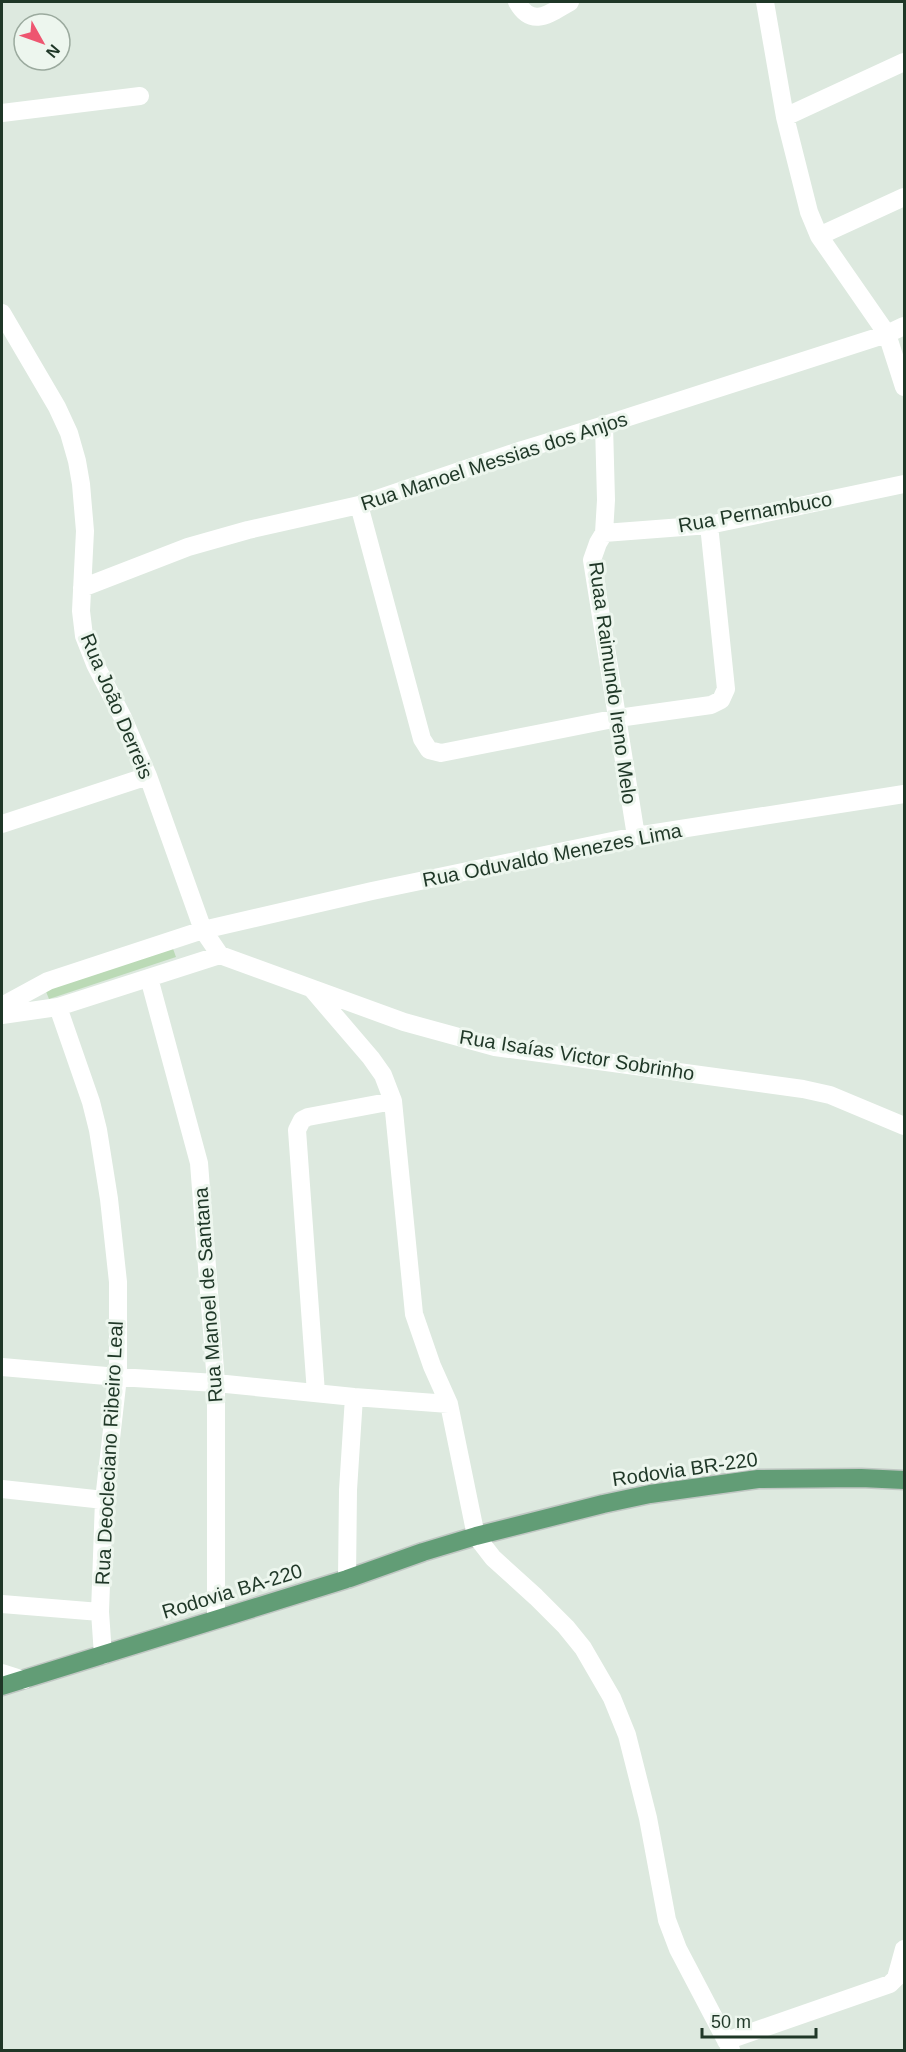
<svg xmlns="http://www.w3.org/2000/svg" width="906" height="2052" viewBox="0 0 906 2052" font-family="Helvetica,sans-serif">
<rect width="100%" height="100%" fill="#dde9df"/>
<!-- green -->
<path fill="#bbdab6" d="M172 946 176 957 49 999 45 989Z"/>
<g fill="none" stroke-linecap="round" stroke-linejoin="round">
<defs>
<path id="major" d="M2 1686 347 1579 423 1552 476 1536 603 1504 650 1494 758 1479 861 1478 904 1480"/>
</defs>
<!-- major casing -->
<use href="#major" stroke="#c0c7c3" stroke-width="21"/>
<!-- minor -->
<path stroke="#fff" stroke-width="18" d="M517 2C532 29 550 13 570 2
M765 2 785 117 809 212 819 236 887 334 904 387
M2 113 140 96
M785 117 904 62
M819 236 904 197
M2 313 57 407 69 433 77 461 81 484 85 531 81 611 84 636 95 664 123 718 148 776 203 930 220 955
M604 425 606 500 604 533 598 543 592 560 636 836
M359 505 422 739 429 750 441 753 618 718 711 705 721 700 726 689 709 525
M604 533 709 525 904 484
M82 588 188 547 248 530 359 505 522 450 604 425 887 334 904 326
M2 824 148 776
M220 955 404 1022 495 1047 803 1089 830 1095 904 1126
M149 978 199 1163 216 1383V1619
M311 988 371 1058 383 1075 393 1101 414 1314 432 1366 449 1404 476 1536 493 1558 536 1597 566 1627 583 1648 612 1698 627 1735 648 1818 667 1920 678 1949 731 2050
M2 1006 48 981 203 930 372 891 636 836 904 794
M58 1007 91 1102 98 1130 109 1199 118 1282V1377L104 1500 100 1612 103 1655
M2 1015 58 1007 220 955
M2 1367 118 1377 216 1383 354 1397 449 1404
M316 1393 297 1130 302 1120 308 1117 393 1101
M2 1489 104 1500
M347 1579 348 1490 354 1397
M2 1604 100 1612
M2 1673 24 1680
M726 2041 890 1984 896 1978 904 1949"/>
<!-- major -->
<use href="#major" stroke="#629d76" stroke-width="18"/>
</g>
<g text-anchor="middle" stroke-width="6" stroke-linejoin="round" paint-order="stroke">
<!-- street labels -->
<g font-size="20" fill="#1f3727" stroke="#edf6ee">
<text transform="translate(494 461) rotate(-18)" y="7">Rua Manoel Messias dos Anjos</text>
<text transform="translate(755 512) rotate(-10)" y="7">Rua Pernambuco</text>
<text transform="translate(613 683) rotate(82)" y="7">Ruaa Raimundo Ireno Melo</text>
<text transform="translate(117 706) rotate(67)" y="7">Rua João Derreis</text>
<text transform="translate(552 855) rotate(-11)" y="7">Rua Oduvaldo Menezes Lima</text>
<text transform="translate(577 1055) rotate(9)" y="7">Rua Isaías Victor Sobrinho</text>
<text transform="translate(208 1295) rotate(-94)" y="7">Rua Manoel de Santana</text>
<text transform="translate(109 1453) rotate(-87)" y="7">Rua Deocleciano Ribeiro Leal</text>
<text transform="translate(685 1469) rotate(-8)" y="7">Rodovia BR-220</text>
<text transform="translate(232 1591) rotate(-17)" y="7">Rodovia BA-220</text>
</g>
</g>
<!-- border -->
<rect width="906" height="2052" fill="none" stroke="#1f3727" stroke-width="6"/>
<!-- north arrow -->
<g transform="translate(42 42) rotate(130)"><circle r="28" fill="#edf6ee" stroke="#9baa9e" stroke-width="1.5"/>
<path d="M0-4.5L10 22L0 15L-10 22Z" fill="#ee5670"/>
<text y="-9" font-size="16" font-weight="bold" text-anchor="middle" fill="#1f3727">N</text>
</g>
<!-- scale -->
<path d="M702 2028v9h114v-9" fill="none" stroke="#1f3727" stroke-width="3"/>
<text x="711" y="2028" font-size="18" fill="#1f3727" stroke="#edf6ee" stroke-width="4.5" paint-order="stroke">50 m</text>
</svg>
